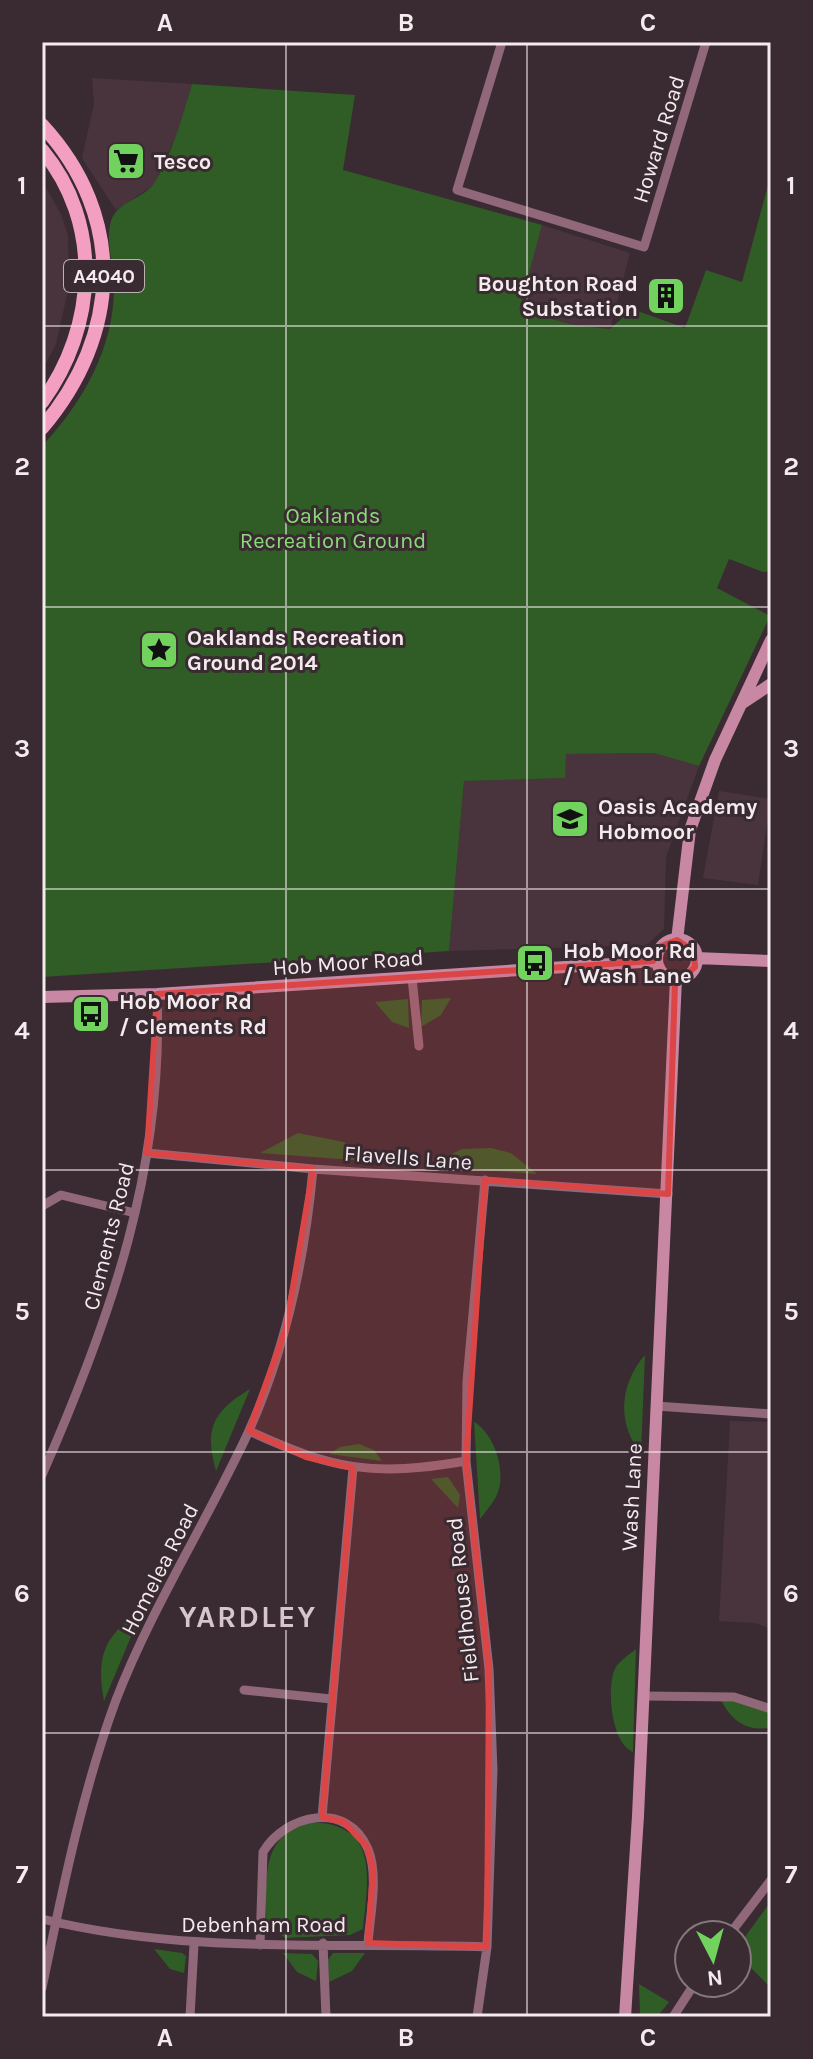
<svg xmlns="http://www.w3.org/2000/svg" width="813" height="2059" viewBox="0 0 813 2059" font-family="Karla,sans-serif">
<rect width="100%" height="100%" fill="#392b31"/>
<!-- built -->
<path fill="#49343d" d="M92 78 192 84 177 134 154 185 116 210 82 158 94 104Z
M42 181 61 214 68 236 69 286 56 344 42 371Z
M542 225 630 253 610 329 574 325 518 310Z
M654 753 699 766 666 857 664 929 647 945 449 951 464 781 565 778V754Z
M719 791 771 799 758 885 703 878Z
M730 1421 771 1422V1629L755 1623 719 1621Z"/>
<!-- green -->
<path fill="#2f5d25" d="M192 84 355 95 343 170 542 225 519 310 574 325 610 329 632 309 685 328 706 270 742 282 771 174V571L763 572 729 559 717 588 770 616 699 766 654 753 566 754 565 778 464 781 449 951 42 977V446C82 404 114 348 114 288 114 268 105 240 111 221 118 200 145 199 155 182 173 152 182 117 192 84Z
M451 998 441 1015 421 1027 422 1000Z
M408 999 409 1028 392 1022 375 1002Z
M298 1133 344 1142 366 1161 260 1153Z
M491 1148 511 1153 537 1174 427 1166 462 1149Z
M645 1355 641 1453C616 1424 620 1383 645 1355Z
M250 1389 216 1471C204 1429 213 1411 250 1389Z
M474 1422C494 1433 506 1470 498 1492 495 1501 486 1511 480 1519Z
M359 1444 374 1450 382 1461 329 1454 340 1447Z
M448 1477 460 1495 458 1508 431 1479Z
M150 1602 130 1639 104 1701C94 1647 110 1633 150 1602Z
M636 1649 633 1752C611 1743 607 1690 614 1671 617 1662 629 1655 636 1649Z
M721 1700H734L771 1713V1727C747 1733 731 1720 721 1700Z
M310 1822C380 1824 368 1877 363 1929L350 1935 285 1938 266 1921C267 1878 259 1837 310 1822Z
M771 1901V1988L737 1954V1948Z
M154 1949 182 1953 186 1956 184 1973 170 1969Z
M283 1953 312 1954 318 1961 316 1981 297 1972Z
M333 1953H365L352 1971 329 1982 328 1960Z
M639 1984 669 2002 657 2017H640Z"/>
<g fill="none" stroke-linecap="round" stroke-linejoin="round">
<!-- street -->
<path stroke="#916879" stroke-width="9" d="M502 42 457 190 644 247 706 42
M412 978 419 1046
M147 1153 313 1169 668 1194
M42 1206 61 1195 135 1213
M656 1406 771 1414
M249 1431C334 1470 373 1477 466 1461
M42 1475C111 1318 164 1168 157 994
M244 1690 331 1699
M643 1696 734 1697 771 1709
M322 1817 353 1468
M42 1919C188 1955 338 1942 487 1947
M729 1935 771 1880
M323 1943 326 2017
M260 1945 263 1852C286 1814 347 1800 368 1849 379 1876 370 1915 368 1943
M42 1988C62 1892 82 1792 116 1700 152 1607 206 1523 248 1433 285 1351 305 1258 313 1169
M190 2017 194 1944
M477 2017 487 1947 493 1770 489 1669 466 1461 467 1381 485 1180
M673 2017 695 1983"/>
<!-- secondary -->
<path stroke="#c887a2" stroke-width="12" d="M741 704 771 684
M657 959a20 20 0 1 1 40 0a20 20 0 1 1-40 0Z
M677 940 690 830 715 760 771 640
M696 958 771 961
M42 997 157 994 657 961
M625 2017 638 1816 676 979"/>
<!-- primary -->
<path stroke="#f39fc2" stroke-width="14" d="M42 125C127 217 121 335 42 428
M42 150C103 223 97 327 42 402"/>
</g>
<!-- marked area -->
<path fill="#db4546" fill-opacity="0.2" stroke="#db4546" stroke-width="6" stroke-linejoin="round" d="M677 940 694 951 695 967 675 984 668 1194 485 1180 466 1461 489 1669 487 1947 368 1943 373 1870 367 1847 344 1822 322 1817 353 1468 306 1457 249 1431 286 1328 313 1169 147 1153 157 994 653 961 661 946Z"/>
<!-- grid -->
<path fill="none" stroke="#f5ebee" stroke-width="2" stroke-opacity="0.55" d="M286 42V2017M527 42V2017M42 326H771M42 607H771M42 889H771M42 1170H771M42 1452H771M42 1733H771"/>
<!-- icons -->
<defs>
<symbol id="supermarket-square" viewBox="-11 -11 22 22"><rect x="-9" y="-9" width="18" height="18" rx="4" fill="#72d25e" stroke="#392b31"/><path d="M-6-5.5h2.5l.6 2H6L4.5 2H-2.5L-4.4-4H-6ZM-1.5 3.2a1.3 1.3 0 1 0 .1 0ZM3 3.2a1.3 1.3 0 1 0 .1 0Z" fill="#111"/></symbol>
<symbol id="building-square" viewBox="-11 -11 22 22"><rect x="-9" y="-9" width="18" height="18" rx="4" fill="#72d25e" stroke="#392b31"/><path d="M-4-6H4V6H1V3H-1V6H-4ZM-2.5-4.3h1.7v1.8h-1.7ZM.8-4.3h1.7v1.8H.8ZM-2.5-1h1.7V.8h-1.7ZM.8-1h1.7V.8H.8Z" fill="#111"/></symbol>
<symbol id="sight-square" viewBox="-11 -11 22 22"><rect x="-9" y="-9" width="18" height="18" rx="4" fill="#72d25e" stroke="#392b31"/><path d="M0-6L1.8-2.2L6-1.7L2.9 1.2L3.7 5.4L0 3.3L-3.7 5.4L-2.9 1.2L-6-1.7L-1.8-2.2Z" fill="#111"/></symbol>
<symbol id="school-square" viewBox="-11 -11 22 22"><rect x="-9" y="-9" width="18" height="18" rx="4" fill="#72d25e" stroke="#392b31"/><path d="M0-5L7-2L0 1L-7-2ZM-4 1L0 2.5L4 1V4Q0 6-4 4Z" fill="#111"/></symbol>
<symbol id="bus-square" viewBox="-11 -11 22 22"><rect x="-9" y="-9" width="18" height="18" rx="4" fill="#72d25e" stroke="#392b31"/><path d="M-5-6H5V4H4V6H2V4H-2V6H-4V4H-5ZM-3.5-4V0h7V-4ZM-3.5 1.2v1.5H-2V1.2ZM2 1.2v1.5H3.5V1.2Z" fill="#111"/></symbol>
</defs>
<g fill-rule="evenodd">
<use href="#supermarket-square" x="104" y="139" width="44" height="44"/>
<use href="#building-square" x="644" y="274" width="44" height="44"/>
<use href="#sight-square" x="137" y="628" width="44" height="44"/>
<use href="#school-square" x="548" y="797" width="44" height="44"/>
<use href="#bus-square" x="513" y="941" width="44" height="44"/>
<use href="#bus-square" x="69" y="992" width="44" height="44"/>
</g>
<g text-anchor="middle" stroke-width="6" stroke-linejoin="round" paint-order="stroke">
<!-- shield labels -->
<rect fill="#392b31" stroke="#bdb1b5" stroke-width="2" x="64" y="260" width="80" height="32" rx="6"/>
<g font-size="20" font-weight="bold" fill="#f5ebee">
<text x="104" y="283">A4040</text>
</g>
<!-- street labels -->
<g font-size="22" fill="#f5ebee" stroke="#392b31">
<text transform="translate(658 139) rotate(-73)" y="8">Howard Road</text>
<text transform="translate(348 962) rotate(-4)" y="8">Hob Moor Road</text>
<text transform="translate(408 1157) rotate(4)" y="8">Flavells Lane</text>
<text transform="translate(108 1236) rotate(-76)" y="8">Clements Road</text>
<text transform="translate(631 1497) rotate(-87)" y="8">Wash Lane</text>
<text transform="translate(159 1569) rotate(-63)" y="8">Homelea Road</text>
<text transform="translate(462 1600) rotate(-96)" y="8">Fieldhouse Road</text>
<text x="264" y="1932">Debenham Road</text>
</g>
<!-- poi labels -->
<g font-size="22" font-weight="bold" fill="#f5ebee" stroke="#392b31" text-anchor="start">
<text x="154" y="169">Tesco</text>
<text x="638" y="291" text-anchor="end">Boughton Road<tspan x="638" dy="25">Substation</tspan></text>
<text x="187" y="645">Oaklands Recreation<tspan x="187" dy="25">Ground 2014</tspan></text>
<text x="598" y="814">Oasis Academy<tspan x="598" dy="25">Hobmoor</tspan></text>
<text x="563" y="958">Hob Moor Rd<tspan x="563" dy="25">/ Wash Lane</tspan></text>
<text x="119" y="1009">Hob Moor Rd<tspan x="119" dy="25">/ Clements Rd</tspan></text>
</g>
<!-- park labels -->
<g font-size="22" fill="#89dc78" stroke="#392b31">
<text x="333" y="523">Oaklands<tspan x="333" dy="25">Recreation Ground</tspan></text>
</g>
<!-- district labels -->
<g font-size="30" font-weight="bold" letter-spacing="2" fill="#d8c5cc" stroke="#392b31">
<text x="248" y="1627">YARDLEY</text>
</g>
</g>
<!-- border -->
<rect width="813" height="2059" fill="none" stroke="#392b31" stroke-width="88"/>
<!-- north arrow -->
<g transform="translate(713 1959) rotate(174)"><circle r="38" fill="#392b31" stroke="#84787d" stroke-width="2"/>
<path d="M0-6L14 30L0 20L-14 30Z" fill="#72d25e"/>
<text y="-12" font-size="22" font-weight="bold" text-anchor="middle" fill="#f5ebee">N</text>
</g>
<rect x="44" y="44" width="725" height="1971" fill="none" stroke="#f5ebee" stroke-width="3"/>
<g font-size="26" text-anchor="middle" font-weight="bold" fill="#f5ebee">
<text x="165" y="31">A</text>
<text x="406" y="31">B</text>
<text x="648" y="31">C</text>
<text x="22" y="194">1</text>
<text x="791" y="194">1</text>
<text x="22" y="475">2</text>
<text x="791" y="475">2</text>
<text x="22" y="757">3</text>
<text x="791" y="757">3</text>
<text x="22" y="1039">4</text>
<text x="791" y="1039">4</text>
<text x="22" y="1320">5</text>
<text x="791" y="1320">5</text>
<text x="22" y="1602">6</text>
<text x="791" y="1602">6</text>
<text x="22" y="1883">7</text>
<text x="791" y="1883">7</text>
<text x="165" y="2046">A</text>
<text x="406" y="2046">B</text>
<text x="648" y="2046">C</text>
</g>
</svg>
